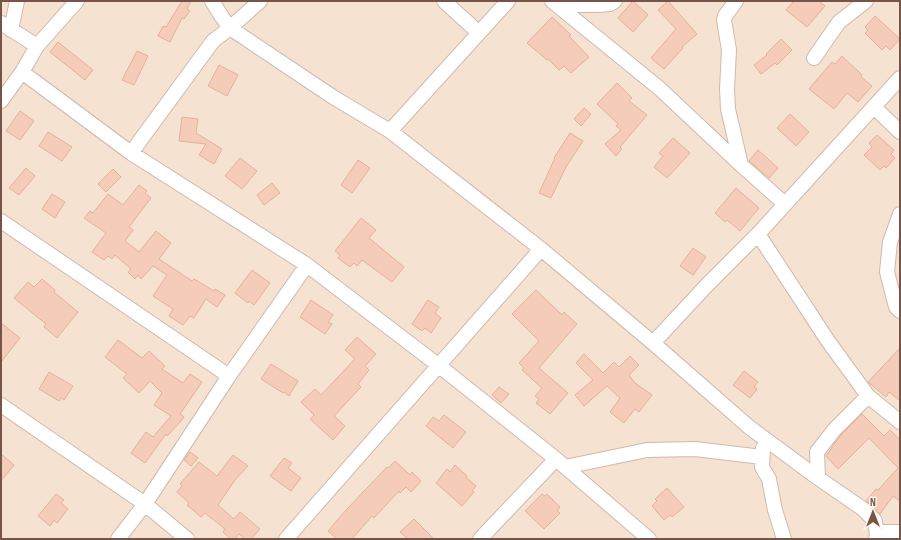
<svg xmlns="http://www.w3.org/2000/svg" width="901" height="540" viewBox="0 0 901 540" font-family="'Sofia Sans Condensed',sans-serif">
<rect width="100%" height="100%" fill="#fdf1e2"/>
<!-- residential -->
<path fill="#f5e2d1" d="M1 1H900V539H1Z"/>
<!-- building -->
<path fill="#f4ccb9" stroke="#e7b099" d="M182 1H191L187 9 190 11 184 19 182 18 170 42 158 36 163 26 166 27Z
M633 1 648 15 633 32 618 18Z
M668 1 697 34 682 47 683 48 664 69 651 58 676 29 658 10Z
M794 1H819L825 6 807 27 786 10Z
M875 16 900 39 890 50 886 46 882 50 865 33 868 30 865 27Z
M552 17 571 35 569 36 589 57 571 73 564 66 559 70 548 59 547 60 527 43Z
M781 39 792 50 777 65 775 63 761 74 754 65 767 55 766 54Z
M58 42 93 70 85 80 50 52Z
M137 51 148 56 134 85 122 80Z
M842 56 862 75 861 77 872 86 858 102 847 93 834 109 809 89 832 62 835 64Z
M219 65 238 75 227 96 208 86Z
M617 83 632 98 629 101 647 115 620 147 622 149 616 156 605 144 621 130 616 126 618 124 597 104Z
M584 108 591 114 581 126 574 119Z
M20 111 34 121 20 140 6 131Z
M790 114 809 132 796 146 777 128Z
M182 117 198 119 196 133 222 149 214 164 199 155 206 144 179 141Z
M48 132 72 147 62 161 39 146Z
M570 133 583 141 566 167 551 198 539 193 555 158H554Z
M877 135 894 150 891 154 895 158 886 168 884 166 880 170 864 155 872 147 869 143Z
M673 138 690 153 667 178 654 167 663 156 659 153Z
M758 150 778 168 769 178 749 161Z
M240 158 257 171 242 189 225 176Z
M358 160 370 168 352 193 341 185Z
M26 168 35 176 19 195 9 188Z
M113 169 121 177 106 192 98 184Z
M272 183 280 193 264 205 257 195Z
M139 185 147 191 145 193 151 198 129 227 133 230 125 241 139 252 156 231 171 243 159 259 192 281 194 279 214 291 215 289 225 295 217 307 206 299 194 318 190 316 183 325 169 316 173 309 153 296 167 275 153 266 141 279 138 275 135 279 128 272 131 269 115 255 112 259 108 256 104 260 92 252 106 233 84 218 90 211 93 213 108 194 123 205Z
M736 188 759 208 740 231 727 220 725 222 715 213Z
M52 194 65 202 55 218 42 209Z
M361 218 376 230 369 238 404 267 392 282 362 260 357 266 354 263 350 267 338 258 340 255 335 251Z
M693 248 706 257 693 275 680 266Z
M252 270 270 283 254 305 249 301 248 303 235 293Z
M42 279 55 290 54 292 78 312 57 338 44 327 46 324 14 298 28 282 34 287Z
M536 290 562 315 564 312 577 324 539 368 568 393 550 414 536 403 539 399 535 396 542 388 522 370 524 368 519 363 539 341 512 314Z
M311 300 333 315 328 322 332 324 325 334 300 317Z
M428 300 439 307 435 313 441 318 431 333 425 328 422 331 412 324Z
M1 323 20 338 1 362Z
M357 337 376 354 365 366 369 370 358 384 361 387 334 416 345 426 333 440 310 419 314 415 301 402 315 389 321 395 355 359 345 350Z
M118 340 142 358 149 351 165 366 162 369 183 383 190 374 202 382 180 414 184 417 181 421 167 436 166 434 145 463 131 453 146 432 153 437 171 416 154 405 162 393 150 381 139 393 123 378 127 374 105 357Z
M900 348V401L889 392 886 397 868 382Z
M584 354 603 373 614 362 619 367 630 356 639 365 629 375 635 383 652 395 639 412 635 409 624 423 610 412 620 398 607 386 584 406 575 395 593 380 576 363Z
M271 364 298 381 289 396 284 392 283 393 261 379Z
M744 371 758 382 754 387 757 389 750 398 733 385Z
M49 372 73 386 64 400 61 398 59 401 39 389Z
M499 387 509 394 501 403 492 395Z
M862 414 884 436 890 430 900 440V501L893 496 880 514 866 501 876 489 878 490 898 468 869 438 838 469 826 456 840 436Z
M444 415 466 432 453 448 426 426 433 417 439 421Z
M190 452 198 458 191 466 184 460Z
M1 454 14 465 1 481Z
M233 455 248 466 235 480 218 505 234 519 240 512 260 529 251 539H245L239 534 235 539H231L223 532 225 529 205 513 201 517 187 505 189 503 177 492 182 486 180 484 199 462 217 476Z
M284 458 292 463 288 468 301 478 291 491 270 476Z
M395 461 410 475 412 472 421 481 411 492 406 487 400 493 399 491 374 518 372 516 352 539H337L328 531 346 510 387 467 388 468Z
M455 465 467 476 466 477 476 486 472 491 474 492 462 506 436 483 447 469 450 472Z
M667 488 684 507 672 517 670 515 664 520 652 506 657 501 655 499Z
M56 494 64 500 61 503 68 509 57 523 54 520 50 526 38 516Z
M542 494 545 496 547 494 560 507 557 511 560 513 544 529 525 511Z
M414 519 434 539H408L400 532Z"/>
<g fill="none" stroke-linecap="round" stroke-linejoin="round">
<defs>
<path id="minor" d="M212 1 222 17 230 28 333 97 390 131 541 249 653 343 749 427 818 478 863 509 875 521 877 535 876 539
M444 1 479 33
M552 1 659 88 741 165 785 204
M736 1 725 16 724 20 729 50 727 89 728 109 741 165
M558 5H598L610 4 615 1
M1 23 37 46
M11 30 17 1
M814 58 839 22 866 1
M22 72 131 153 307 265 438 365 556 459 649 539
M1 101 22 72 37 46 77 1
M874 107 900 132
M390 131 508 1
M131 153 213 41 230 28 260 1
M900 214 890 242 887 272 896 307 900 311
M1 221 229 376
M758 234 828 341 868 396 900 422
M653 343 708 284 758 234 900 78
M1 405 145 504 187 539
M763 448 762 467 769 479 775 510 784 539
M565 467 647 450 695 449 762 457
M818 478 817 452 834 430 868 396
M877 532H900
M118 539 145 504 229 376 307 265
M286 539 541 249
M480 539 556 459"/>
</defs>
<!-- minor casing -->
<use href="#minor" stroke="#d1b9ac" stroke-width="16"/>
<!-- minor -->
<use href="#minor" stroke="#fff" stroke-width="14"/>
</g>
<!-- border -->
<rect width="901" height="540" fill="none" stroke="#765448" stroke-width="4"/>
<!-- north arrow -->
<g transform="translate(873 512)" stroke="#fff5ea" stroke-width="3" paint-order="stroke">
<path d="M0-3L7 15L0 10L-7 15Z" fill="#765448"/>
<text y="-6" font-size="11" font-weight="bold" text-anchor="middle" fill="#765448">N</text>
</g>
</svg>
